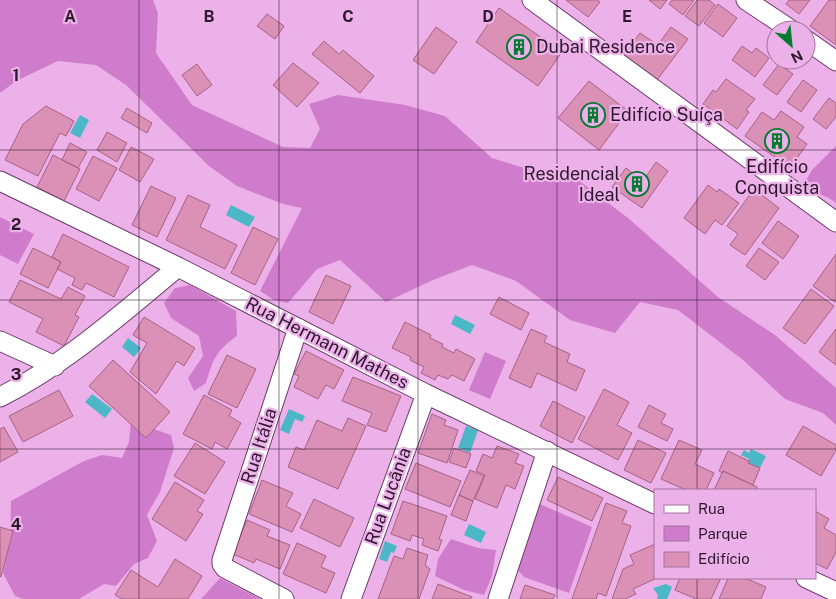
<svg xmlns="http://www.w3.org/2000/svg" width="836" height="599" viewBox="0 0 836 599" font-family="'Public Sans',sans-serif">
<rect width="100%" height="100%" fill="#edb1e9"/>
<!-- green -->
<path fill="#d07ccc" d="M0 0H153L158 13 156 53 192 105 283 147 310 148 320 129 309 104 338 95 405 105 445 116 492 158 541 173 577 179 628 218 718 297 775 335 836 388V425L823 413 785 399 743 360 678 310 640 302 615 333 570 320 516 281 472 265 433 280 386 302 340 260 317 269 288 303 274 300 260 291 302 208 283 204 237 186 209 166 126 85 96 65 58 61 16 81 0 93Z
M836 146V203L829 198 802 187 812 170Z
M0 217 34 234 18 264 0 255Z
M190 285 236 311 237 336C216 351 213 359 206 383L194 391 188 378 203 356 199 336 171 318 164 303 175 288Z
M485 352 506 361 490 399 469 390Z
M131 421 171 435 174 448 160 492 147 515 157 541 148 558 134 564 116 586 104 584 79 599H24L15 596 3 573 10 541 11 501 84 461 102 455 122 458 129 442Z
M540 504 592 527 569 593 524 577 516 568Z
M451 539 478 548 496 550 492 576 484 595 464 590 435 576 438 559Z
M220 578 260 599H201Z"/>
<!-- water -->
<path fill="#4bb7c7" d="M80 115 89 120 80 138 70 133Z
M231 205 255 217 249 227 226 215Z
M455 315 475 325 470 334 451 324Z
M128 338 141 348 134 357 122 347Z
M92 394 112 409 105 418 85 402Z
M289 409 305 416 302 422 295 419 289 434 280 430Z
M466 426 478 430 470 453 458 448Z
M751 449 766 456 760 468 748 463 749 459 741 455 744 450 749 453Z
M469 524 486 532 481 543 464 535Z
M385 541 397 546 394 553 391 552 387 562 379 559Z
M666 584 672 587 667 599H657L658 595 653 588Z"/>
<!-- building -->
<path fill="#da91b5" stroke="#a66285" d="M566 0H597L600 2 588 17Z
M649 0H667L660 9Z
M672 0H694L683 15 669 4Z
M697 0H709L715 5 699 26 685 16Z
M789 0H810L799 14 786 4Z
M829 0H836V45L810 26Z
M718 4 737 18 723 37 704 23Z
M499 8 562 52 538 86 476 42Z
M267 14 284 26 275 39 257 26Z
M436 27 457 42 434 74 413 60Z
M671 27 688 39 657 80 624 55 640 33 658 45Z
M324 41 339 54 343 50 374 76 360 93 312 54Z
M742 46 752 53 756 48 769 58 755 77 732 60Z
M293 63 319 83 297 107 273 85Z
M197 64 212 85 197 96 182 75Z
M779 64 793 74 777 95 763 85Z
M726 79 755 99 746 110 749 112 737 129 703 104 713 90 716 92Z
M803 80 817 90 801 112 787 102Z
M589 81 628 111 599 150 558 118Z
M829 98 836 103V117L826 129 813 119Z
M46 106 74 121 66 136 60 133 38 176 5 160 23 124Z
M127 108 152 123 147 133 121 118Z
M781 111 804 127 797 137 807 144 790 168 745 136 762 112 774 120Z
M107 132 127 143 117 162 97 150Z
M70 143 87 152 78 168 62 160Z
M131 147 154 159 140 182 119 170Z
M53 155 80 169 64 201 37 187Z
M93 156 117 168 99 201 76 189Z
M656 162 668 171 642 208 612 187 626 168 643 181Z
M708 185 717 192 719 189 739 203 722 225 715 220 705 234 684 218Z
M151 186 176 198 157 237 132 225Z
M754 189 779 208 745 255 730 245 738 234 727 226Z
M188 195 210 205 200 227 237 245 225 269 166 240Z
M778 221 799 236 783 259 762 243Z
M253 227 278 239 255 285 231 273Z
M63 234 129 267 114 297 86 283 82 290 72 285 75 278 57 269 61 262 52 257Z
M33 248 61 262 48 288 20 274Z
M759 248 779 262 765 280 746 266Z
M836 254V301L835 302 813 286Z
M326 275 351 286 333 324 309 312Z
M20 280 61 299 68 287 85 296 75 315 79 317 64 346 36 332 43 319 9 302Z
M811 289 834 306 805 344 783 328Z
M499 297 529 313 521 330 490 314Z
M144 317 195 348 184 366 177 361 156 394 130 372 147 343 133 335Z
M405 322 431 335 430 338 443 344 442 347 454 353 456 349 475 359 464 381 452 375 448 379 438 375 435 380 421 373 424 367 410 360 411 357 392 348Z
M531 329 547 336 544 342 570 354 567 362 585 370 576 391 537 373 531 388 509 378Z
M836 329V365L819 352Z
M306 351 344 370 334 389 326 385 318 399 294 387 299 376 294 374Z
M227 355 256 369 237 408 208 394Z
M113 360 170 412 146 438 89 386Z
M353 377 401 396 386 432 367 425 372 413 342 401Z
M604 389 629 402 617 425 632 433 618 460 578 439Z
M59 390 73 416 23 442 9 416Z
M204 395 232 410 229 416 241 423 227 449 215 442 212 449 183 434Z
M553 401 585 417 572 443 540 426Z
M649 405 666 414 661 423 673 429 667 441 638 427Z
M432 414 446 420 444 425 458 430 447 463 418 453Z
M348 418 366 426 338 489 288 467 296 447 304 450 317 420 342 431Z
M803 426 836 445V450L821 476 786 455Z
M4 427 18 452 0 462V429Z
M638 440 666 453 651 483 624 470Z
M679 440 702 450 695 464 714 473 706 490H686L661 479Z
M195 443 225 462 205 494 174 476Z
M497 446 519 454 515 463 524 466 515 489 506 485 497 508 475 499 485 475 476 471 483 454 492 458Z
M454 448 471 454 466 468 449 462Z
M728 451 749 461 748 463 760 468 753 485 723 471 722 473 719 471Z
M416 463 461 481 450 507 405 489Z
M470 470 484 476 473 501 459 495Z
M723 471 757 487 756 490H714Z
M558 477 603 498 592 521 547 500Z
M262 480 293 493 286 506 301 514 292 532 249 514Z
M175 482 204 500 197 511 203 514 186 541 152 519Z
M459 495 473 501 466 521 451 515Z
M314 499 354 518 340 547 300 528Z
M403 501 447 516 439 539 442 540 438 551 422 545 424 539 412 535 410 541 391 534Z
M606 503 627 511 622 523 631 526 606 596 598 593 596 599H572Z
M815 511 829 519 824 528 836 535V552L827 569 815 563Z
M247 520 270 530 267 536 290 545 280 569 256 559 254 563 233 554Z
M0 527 13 531 1 577 0 576Z
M297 543 326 556 321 567 335 573 326 593 283 574Z
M655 544V578H657L633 589 636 594 625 599H612L623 569 634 564 630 555Z
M407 548 428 555 425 565 430 569 419 599H378L394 556 403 559Z
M175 559 202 576 188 599H122L115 595 131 570 158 587Z
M680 578H721L711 599H696L675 590Z
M728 578H745L766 587 761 599H719Z
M438 584 472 597 471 599H432Z
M525 585 555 595 553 599H520Z"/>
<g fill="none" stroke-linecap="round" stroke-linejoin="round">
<defs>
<path id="minor" d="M532 0 836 222
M746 0 791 30
M806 40 836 61
M0 181 178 267 426 394 655 504
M0 341 55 366
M0 397C66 364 121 314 178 267
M806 578 836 592
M284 599 225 568 222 564V560L298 328
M351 599 426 394
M498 599 547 451"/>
</defs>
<!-- minor casing -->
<use href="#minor" stroke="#6c396a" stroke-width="21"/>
<!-- minor -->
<use href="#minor" stroke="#fff" stroke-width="19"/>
</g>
<!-- grid -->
<path fill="none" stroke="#2e182d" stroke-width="1" stroke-opacity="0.55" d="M139 0V599M279 0V599M418 0V599M557 0V599M697 0V490M0 150H836M0 300H836M0 449H836M697 578V599"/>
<!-- icons -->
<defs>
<symbol id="building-ring" viewBox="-11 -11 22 22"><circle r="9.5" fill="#edb1e9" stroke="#037b31" stroke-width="1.5"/><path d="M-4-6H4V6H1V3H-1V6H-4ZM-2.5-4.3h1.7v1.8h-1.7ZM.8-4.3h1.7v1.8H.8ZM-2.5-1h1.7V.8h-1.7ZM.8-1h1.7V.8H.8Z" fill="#037b31"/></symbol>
</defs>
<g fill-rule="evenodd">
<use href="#building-ring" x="505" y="33" width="28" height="28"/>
<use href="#building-ring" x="579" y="101" width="28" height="28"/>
<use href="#building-ring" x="763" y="127" width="28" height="28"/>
<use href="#building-ring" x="623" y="170" width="28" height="28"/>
</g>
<g text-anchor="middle" stroke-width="4.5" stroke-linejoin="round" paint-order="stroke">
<!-- poi labels -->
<g font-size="18" fill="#2e182d" stroke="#edb1e9" text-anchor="start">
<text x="536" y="53">Dubai Residence</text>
<text x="610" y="121">Edifício Suíça</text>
<text x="777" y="173" text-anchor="middle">Edifício<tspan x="777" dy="21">Conquista</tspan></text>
<text x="620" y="180" text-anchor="end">Residencial<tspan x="620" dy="21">Ideal</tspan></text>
</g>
<!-- street labels -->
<g font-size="18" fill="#2e182d" stroke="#edb1e9">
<text transform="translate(327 343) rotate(27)" y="6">Rua Hermann Mathes</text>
<text transform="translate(259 446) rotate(-72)" y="6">Rua Itália</text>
<text transform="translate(388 496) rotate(-70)" y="6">Rua Lucânia</text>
</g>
</g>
<g font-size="16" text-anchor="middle" font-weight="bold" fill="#2e182d" stroke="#edb1e9" stroke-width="4.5" stroke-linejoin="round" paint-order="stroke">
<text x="70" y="22">A</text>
<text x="209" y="22">B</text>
<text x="348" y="22">C</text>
<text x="488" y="22">D</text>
<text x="627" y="22">E</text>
<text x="16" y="81">1</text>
<text x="16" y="230">2</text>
<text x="16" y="380">3</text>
<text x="16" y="530">4</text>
</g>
<!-- legend -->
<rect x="654" y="489" width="162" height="90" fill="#edb1e9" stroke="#a1749e"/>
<rect x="664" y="505" width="25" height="8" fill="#ffffff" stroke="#a1749e"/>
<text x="698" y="514" font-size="15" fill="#2e182d">Rua</text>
<rect x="664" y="526" width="25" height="15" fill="#d07ccc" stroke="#a1749e"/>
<text x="698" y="539" font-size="15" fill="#2e182d">Parque</text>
<rect x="664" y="552" width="25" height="15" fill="#da91b5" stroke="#a1749e"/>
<text x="698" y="564" font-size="15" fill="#2e182d">Edifício</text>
<!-- north arrow -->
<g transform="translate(791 45) rotate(153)"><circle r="24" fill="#edb1e9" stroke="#a1749e"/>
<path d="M0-4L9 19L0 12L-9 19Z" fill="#037b31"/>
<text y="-8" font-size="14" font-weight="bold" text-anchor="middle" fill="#2e182d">N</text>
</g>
</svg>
